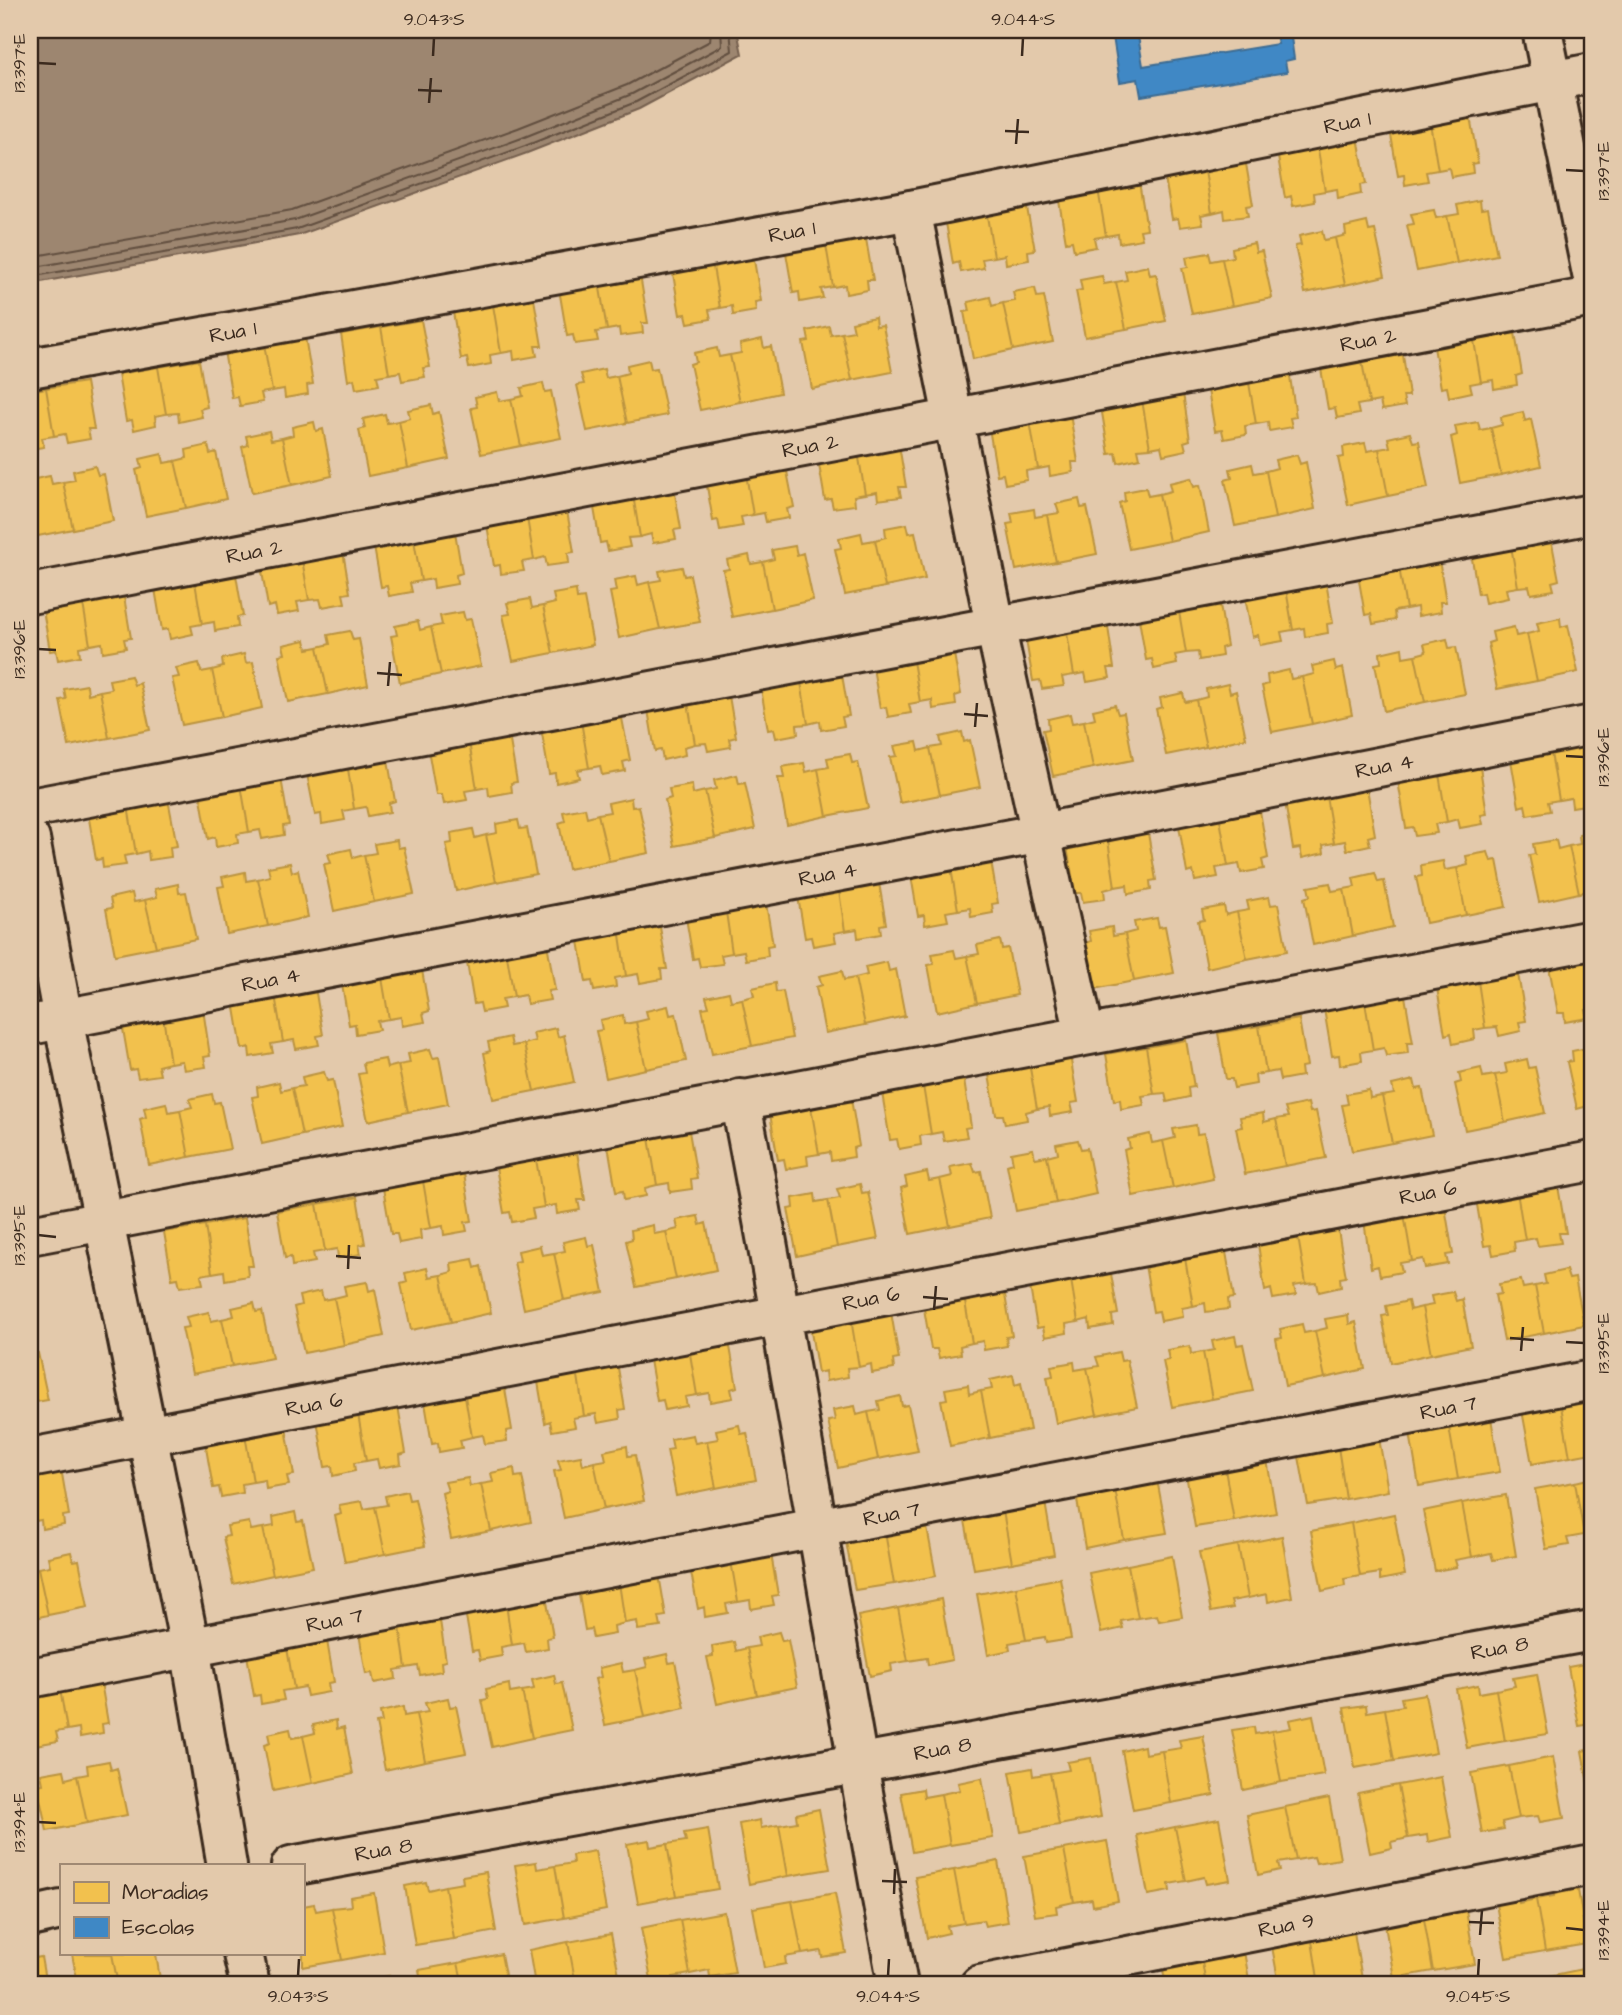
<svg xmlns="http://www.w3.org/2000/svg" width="1622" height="2015" viewBox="0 0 1622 2015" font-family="'Architects Daughter',sans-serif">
<rect width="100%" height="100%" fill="#e3c9ab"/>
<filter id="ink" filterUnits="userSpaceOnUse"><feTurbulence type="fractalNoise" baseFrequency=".0143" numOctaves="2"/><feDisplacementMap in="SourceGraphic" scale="14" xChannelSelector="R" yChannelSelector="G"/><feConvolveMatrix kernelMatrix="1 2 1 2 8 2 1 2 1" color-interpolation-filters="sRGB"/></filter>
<g filter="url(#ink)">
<!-- water -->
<path fill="#9d8670" stroke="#76614f" stroke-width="2" d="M30 30H737L742 54 639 109 527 153 299 235 30 284Z"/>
<!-- homes -->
<path fill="#f2c14e" stroke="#bb9440" stroke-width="2" d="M1470 116 1478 163 1472 164 1473 173 1451 177 1449 168 1438 170 1430 123Z
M1430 123 1438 170 1426 172 1428 181 1405 185 1404 175 1398 176 1390 129Z
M1358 137 1366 184 1360 185 1361 194 1338 199 1337 189 1325 191 1317 144Z
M1317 144 1325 191 1314 193 1315 202 1293 206 1291 196 1285 198 1277 151Z
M1245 158 1253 205 1246 206 1248 216 1225 219 1224 210 1212 213 1204 165Z
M1204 165 1212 213 1201 215 1203 224 1180 227 1178 218 1172 219 1164 172Z
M1139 182 1147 229 1140 230 1142 239 1119 243 1118 234 1106 236 1098 189Z
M1098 189 1106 236 1094 238 1096 247 1074 251 1072 241 1066 242 1058 195Z
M1480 200 1481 209 1488 208 1497 255 1457 263 1447 216 1459 214 1457 205Z
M1026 203 1035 250 1028 251 1029 260 1006 264 1005 255 994 257 986 210Z
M986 210 994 257 982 259 984 268 961 272 959 262 953 264 945 217Z
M1434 210 1436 218 1447 216 1457 263 1417 271 1407 225 1414 224 1411 214Z
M1367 222 1369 231 1375 230 1385 276 1345 285 1335 238 1346 235 1345 227Z
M1322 231 1324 240 1335 238 1345 285 1305 293 1295 246 1301 245 1299 236Z
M865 233 873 280H867L868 290 846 294 845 285 833 287 825 239Z
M825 239 833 287 821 289 823 298 800 302 799 292 793 293 785 247Z
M1254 243 1256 252 1262 251 1272 298 1232 306 1222 259 1233 257 1232 248Z
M1209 253 1211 261 1222 259 1232 306 1192 314 1182 268 1188 267 1186 257Z
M753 254 761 301 755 302 756 311 733 315 732 306 720 308 712 261Z
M712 261 720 308 709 310 711 319 688 323 686 314 680 315 672 268Z
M1148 266 1150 275 1156 274 1166 321 1126 329 1116 282 1127 280 1125 271Z
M640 275 648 323H642L643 333 620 336 619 328 607 330 599 282Z
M1102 276 1104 284 1116 282 1126 329 1085 337 1076 291 1082 290 1080 280Z
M599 282 607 330 596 332 598 341 575 344 573 335 567 336 559 289Z
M1035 288 1037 297 1044 296 1053 342 1013 350 1003 303 1015 301 1013 292Z
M990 297 992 306 1003 303 1013 350 973 359 964 312 970 311 968 302Z
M534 299 542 346H535L537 356 514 360 513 351 501 353 493 305Z
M493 305 501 353 490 355 491 364 469 368 467 358 461 359 453 312Z
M875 317 876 326 883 325 892 372 852 380 842 333 854 331 852 322Z
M421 320 430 367 423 368 425 377 402 381 400 372 389 374 381 327Z
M829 326 831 335 842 333 852 380 812 389 803 342 809 341 807 331Z
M381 327 389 374 377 376 379 385 356 389 354 379 348 381 341 334Z
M1514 327 1522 374 1516 376 1517 385 1494 389 1493 380 1481 382 1473 335Z
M1473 335 1481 382 1470 384 1472 392 1449 397 1447 387 1441 388 1433 341Z
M305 337 313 384 307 385 308 394 285 398 284 389 272 391 264 344Z
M762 339 764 348 771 346 780 393 740 402 730 355 741 353 740 344Z
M264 344 272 391 261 393 263 402 240 406 238 397 232 398 224 351Z
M717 348 719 357 730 355 740 402 700 410 690 364 696 362 694 353Z
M1402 348 1409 396H1403L1405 406 1382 410 1380 401 1369 403 1361 355Z
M1361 355 1369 403 1357 405 1359 414 1337 418 1335 408 1328 409 1320 363Z
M199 360 207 407 200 409 202 417 179 422 178 413 166 414 158 367Z
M649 360 651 369 657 368 667 415 627 423 617 376 628 373 627 365Z
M158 367 166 414 155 416 156 425 134 430 132 420 126 421 118 374Z
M604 369 606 378 617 376 627 423 587 431 577 385 584 384 581 374Z
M1289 370 1296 417 1290 418 1292 427 1269 431 1268 422 1256 424 1248 377Z
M1248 377 1256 424 1245 426 1246 435 1224 439 1222 430 1215 431 1207 384Z
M86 382 94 429H88L90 439 67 443 65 434 54 436 46 388Z
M543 383 545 392 551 391 561 438 521 446 511 399 523 396 521 388Z
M46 388 54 436 42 438 44 447 30 449V391Z
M497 392 499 401 511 399 521 446 481 454 471 408 477 407 475 397Z
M1183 393 1190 440 1184 442 1186 450 1163 455 1161 446 1150 448 1142 400Z
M1142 400 1150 448 1138 449 1140 458 1118 463 1116 453 1109 454 1101 407Z
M431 405 433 414 439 412 449 459 408 468 399 421 410 418 408 410Z
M1523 412 1525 421 1531 419 1541 466 1501 475 1491 428 1502 425 1501 417Z
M385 414 387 423 399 421 408 468 368 476 359 430 365 428 363 419Z
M1070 414 1078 462H1072L1073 472 1050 476 1049 467 1038 469 1030 421Z
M1030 421 1038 469 1026 471 1027 480 1005 484 1003 474 997 475 989 428Z
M314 422 316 431 323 429 332 476 292 485 282 438 293 435 292 427Z
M1478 422 1480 430 1491 428 1501 475 1460 483 1451 437 1457 435 1455 426Z
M269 431 271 440 282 438 292 485 252 493 242 447 248 445 246 436Z
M1410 433 1413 442 1419 441 1428 488 1388 496 1379 449 1390 447 1388 438Z
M898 439 906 487H899L901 497 878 500 877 492 865 494 857 446Z
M1365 443 1367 451 1379 449 1388 496 1348 505 1338 458 1344 457 1343 447Z
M208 445 210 454 216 452 226 499 186 508 175 461 187 458 186 450Z
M857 446 865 494 854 496 855 505 833 508 831 499 825 500 817 453Z
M162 454 164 463 175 461 186 508 146 516 136 470 142 468 140 459Z
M1297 455 1300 464 1306 462 1315 509 1275 518 1266 471 1277 468 1275 460Z
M785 461 794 507 787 509 789 518 766 522 764 513 753 515 745 468Z
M1252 464 1254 473 1266 471 1275 518 1235 526 1225 480 1232 478 1230 469Z
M95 466 98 475 104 474 113 521 73 529 63 482 75 480 73 471Z
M745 468 753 515 741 517 743 526 720 530 718 520 713 521 705 475Z
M50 476 52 484 63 482 73 529 33 537 30 480Z
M1191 478 1194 487 1200 485 1209 532 1169 541 1159 494 1171 491 1169 483Z
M673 482 681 529 674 530 676 539 653 543 651 534 640 537 632 489Z
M1146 488 1148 496 1159 494 1169 541 1129 549 1119 503 1125 501 1124 492Z
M632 489 640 537 628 538 630 547 608 551 606 542 600 543 592 496Z
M1079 499 1081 508 1087 507 1097 554 1056 562 1047 515 1059 513 1056 504Z
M566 505 574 552 568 553 569 563 547 566 545 557 534 560 526 512Z
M1034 509 1035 517 1047 515 1056 562 1016 570 1007 524 1013 523 1011 513Z
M526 512 534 560 522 562 524 571 501 574 500 565 494 566 486 519Z
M907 524 909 533 915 532 925 579 885 587 875 540 886 537 885 528Z
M454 526 462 573 456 575 457 584 434 588 433 579 421 581 413 534Z
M861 533 863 542 875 540 885 587 845 595 835 549 841 548 839 538Z
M1550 533 1559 580 1552 582 1554 590 1531 594 1529 586 1518 587 1510 540Z
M413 534 421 581 410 583 412 592 389 596 387 586 381 587 373 541Z
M1510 540 1518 587 1506 589 1508 598 1485 603 1483 593 1478 594 1470 547Z
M342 546 350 593 343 594 345 603 322 607 320 599 309 600 301 553Z
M795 546 797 555 803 553 813 600 772 609 763 562 774 559 772 550Z
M301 553 309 600 297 602 299 611 277 615 275 605 268 607 260 560Z
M1438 554 1446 602H1440L1441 612 1418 616 1417 607 1406 609 1398 561Z
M749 555 751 564 763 562 772 609 732 617 723 570 729 569 727 560Z
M1398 561 1406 609 1394 611 1395 620 1373 624 1371 614 1365 615 1357 569Z
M682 567 684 576 690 575 700 622 660 629 649 582 661 580 659 571Z
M235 569 243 616 237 617 238 627 215 631 214 622 202 624 194 576Z
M194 576 202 624 191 626 193 634 170 639 168 629 162 630 154 583Z
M636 576 638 585 649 582 660 629 619 638 610 592 616 591 614 580Z
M1325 576 1333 623 1327 624 1328 633 1305 637 1304 628 1293 630 1285 583Z
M1285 583 1293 630 1281 632 1283 641 1260 645 1258 635 1252 637 1244 590Z
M576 590 577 599 584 598 593 645 553 653 543 606 555 603 553 594Z
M123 591 131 638 124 639 126 648 103 652 102 643 90 645 82 598Z
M82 598 90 645 79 647 80 656 58 660 56 650 50 651 42 604Z
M530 599 532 608 543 606 553 653 513 661 503 615 510 614 507 603Z
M1219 599 1227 646 1221 648 1222 656 1199 660 1198 652 1186 653 1178 606Z
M1178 606 1186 653 1175 655 1177 664 1154 669 1152 659 1146 660 1138 613Z
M463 612 465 620 471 619 481 666 441 674 431 627 442 625 440 616Z
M1560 618 1561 627 1568 625 1578 672 1537 681 1527 634 1539 631 1537 623Z
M1107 620 1114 668H1108L1110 678 1087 682 1085 673 1074 675 1066 627Z
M418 621 420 630 431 627 441 674 400 683 391 636 397 635 395 626Z
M1066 627 1074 675 1062 677 1064 686 1042 689 1040 680 1033 681 1025 634Z
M1514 627 1516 636 1527 634 1537 681 1497 689 1488 643 1494 641 1492 632Z
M350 631 353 640 359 639 368 685 328 694 318 647 330 644 328 635Z
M1447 639 1449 648 1456 647 1465 694 1425 702 1415 655 1426 652 1424 644Z
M305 640 307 649 318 647 328 694 288 702 279 655 285 654 283 645Z
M953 648 961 694 955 696 956 705 933 709 932 700 920 702 912 655Z
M1402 648 1403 657 1415 655 1425 702 1384 711 1375 664 1381 663 1380 653Z
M244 654 246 663 253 662 262 708 222 717 212 670 223 667 222 659Z
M912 655 920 702 909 704 911 713 888 717 886 707 880 708 872 662Z
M1334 661 1336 670 1343 668 1352 715 1312 724 1302 677 1314 674 1312 666Z
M199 663 201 672 212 670 222 717 182 725 172 678 179 677 176 668Z
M841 669 849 716 842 717 844 726 821 730 820 721 808 724 800 676Z
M1289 670 1291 679 1302 677 1312 724 1272 732 1262 686 1268 684 1267 675Z
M131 676 134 685 140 683 150 730 109 738 100 691 111 689 109 680Z
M800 676 808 724 797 725 798 734 776 738 774 729 768 730 760 683Z
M1228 684 1230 693 1236 691 1246 738 1206 747 1196 700 1207 697 1206 689Z
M87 685 88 694 100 691 109 738 69 746 60 700 66 699 64 689Z
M728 690 736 737 729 739 731 747 708 751 706 743 695 744 687 697Z
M1183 693 1185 702 1196 700 1206 747 1166 755 1156 709 1162 707 1160 698Z
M687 697 695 744 684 747 685 755 663 760 661 750 655 751 647 704Z
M1115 705 1118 714 1124 713 1133 760 1093 768 1084 721 1095 718 1093 710Z
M621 713 630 760 623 762 625 771 602 775 600 766 589 768 581 721Z
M1070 714 1072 723 1084 721 1093 768 1053 776 1043 730 1049 729 1048 719Z
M581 721 589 768 577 770 579 778 556 783 555 773 549 774 541 728Z
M962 732 964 742 970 740 980 787 940 795 930 748 942 746 940 737Z
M509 735 517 782 511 783 512 792 489 796 488 787 477 789 469 742Z
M469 742 477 789 465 791 467 800 444 804 442 795H436L428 749Z
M917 742 919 751 930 748 940 795 900 803 890 757 897 756 894 746Z
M1592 746V804L1572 807 1571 798 1559 800 1551 753Z
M1551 753 1559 800 1548 802 1550 811 1527 815 1525 805 1519 807 1511 760Z
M850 754 852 763 858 762 868 808 827 816 818 769 829 767 827 758Z
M387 755 395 801 389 803 390 812 368 816 366 807 354 809 347 762Z
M347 762 354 809 343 811 345 820 322 824 321 814 315 815 306 769Z
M804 763 806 772 818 769 827 816 787 825 778 778H784L782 767Z
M1480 767 1487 814 1481 815 1483 824 1460 828 1458 819 1447 822 1439 774Z
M1439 774 1447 822 1435 824 1437 833 1415 836 1413 827 1406 828 1398 781Z
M737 775 739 784 745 783 755 829 715 838 705 791 716 789 714 780Z
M281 778 289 825 283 826 284 835 262 839 260 830 249 832 241 785Z
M241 785 249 832 237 834 238 843 216 847 215 837 208 839 200 792Z
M692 785 693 794 705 791 715 838 674 846 665 800 671 798 669 789Z
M1367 788 1375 835 1368 837 1370 845 1347 850 1345 841 1334 843 1326 796Z
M1326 796 1334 843 1323 845 1324 853 1302 858 1300 848 1293 849 1285 802Z
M631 798 632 807 639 806 649 853 609 861 598 814 610 812 608 803Z
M168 799 177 846 170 847 171 857 149 860 148 851 136 854 128 806Z
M128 806 136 854 124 856 126 865 103 868 102 859 96 860 88 813Z
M585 808 587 817 598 814 609 861 568 869 559 823 565 821 563 812Z
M1260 811 1268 858 1262 860 1264 869 1241 873 1239 864 1228 866 1220 819Z
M1220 819 1228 866 1216 868 1218 877 1195 881 1193 871 1187 873 1179 826Z
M518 820 520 829 527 828 536 874 496 882 486 835 497 833 496 824Z
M473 829 475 838 486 835 496 882 456 891 446 844 452 843 451 833Z
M1592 832V890L1579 893 1569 846 1580 844 1579 835Z
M1148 833 1156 880 1150 881 1151 890 1128 894 1127 885 1115 887 1108 840Z
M397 840 398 848 404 847 414 894 374 902 364 855 376 853 374 844Z
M1108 840 1115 887 1104 890 1105 899 1083 902 1081 893H1075L1067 847Z
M1556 840 1558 849 1569 846 1579 893 1539 902 1529 855 1535 854 1533 844Z
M351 849 353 858 364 855 374 902 334 911 324 864 331 863 328 854Z
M1488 852 1491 861 1497 860 1506 907 1466 915 1457 868 1468 865 1466 856Z
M990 855 998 903 992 904 993 913 971 917 970 908 958 910 950 862Z
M1443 861 1445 870 1457 868 1466 915 1426 923 1416 877 1422 876 1421 865Z
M950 862 958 910 946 912 948 921 925 925 924 915 918 916 910 870Z
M290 863 292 872 298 870 308 917 268 926 258 879 270 876 268 867Z
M245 872 246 881 258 879 268 926 227 934 218 887 224 886 222 877Z
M1375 873 1378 882 1384 881 1393 927 1353 936 1344 889 1355 887 1353 878Z
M878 877 886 924 880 925 881 934 858 938 857 929 845 931 838 884Z
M1330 883 1332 891 1344 889 1353 936 1313 945 1304 898 1310 896 1308 887Z
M178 884 179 893 186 892 196 939 156 947 145 900 157 897 155 889Z
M838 884 845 931 834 933 836 942 813 946 811 937 805 938 797 891Z
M132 893 134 902 145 900 156 947 115 955 106 909 112 908 110 898Z
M1269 897 1271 905 1278 904 1287 951 1247 959 1237 912 1249 910 1247 901Z
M765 898 773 945 767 946 768 956 746 960 744 951 732 953 725 905Z
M725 905 732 953 721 955 723 964 700 967 698 958 693 959 685 912Z
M1224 906 1226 915 1237 912 1247 959 1207 968 1198 921 1204 920 1202 910Z
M1157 918 1159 927 1165 926 1174 973 1134 981 1125 934 1136 931 1134 922Z
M659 921 667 969H661L662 979 640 983 638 974 626 976 619 928Z
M1112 927 1113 936 1125 934 1134 981 1094 989 1085 943 1091 941 1089 931Z
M619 928 626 976 615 978 616 987 594 991 592 981 586 982 578 935Z
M1000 940 1002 949 1008 948 1017 995 977 1003 967 956 979 954 977 945Z
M547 943 555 990 548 991 550 1000 527 1004 525 995 514 997 506 950Z
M506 950 514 997 502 999 504 1008 482 1012 480 1003 474 1004 466 957Z
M954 950 956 958 967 956 977 1003 937 1012 928 965 934 964 932 954Z
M1590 960 1592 1008 1586 1010 1588 1018 1565 1022 1564 1013H1558L1549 967Z
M887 962 889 971 896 969 905 1016 865 1025 855 978 867 975 865 967Z
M421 964 429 1011 423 1013 425 1022 402 1026 401 1017 389 1019 381 972Z
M842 971 844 980 855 978 865 1025 825 1033 816 987 822 985 819 976Z
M381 972 389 1019 377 1021 379 1030 356 1034 355 1024 349 1025 341 979Z
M1518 974 1526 1021 1519 1022 1521 1031 1499 1036 1497 1027 1485 1028 1478 981Z
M1478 981 1485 1028 1474 1030 1475 1039 1453 1044 1451 1033 1445 1035 1437 988Z
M775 983 776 992 783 991 792 1038 752 1046 742 999 754 996 752 988Z
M315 987 323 1035 317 1036 319 1045 296 1049 294 1040 283 1042 275 995Z
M729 992 731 1001 742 999 752 1046 712 1054 702 1008 709 1007 706 997Z
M275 995 283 1042 271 1044 273 1053 250 1057 249 1047 242 1049 234 1002Z
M1405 996 1413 1043H1407L1408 1053 1386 1056 1384 1048 1373 1050 1365 1002Z
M1365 1002 1373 1050 1361 1052 1362 1061 1340 1065 1339 1055 1332 1056 1324 1009Z
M668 1006 670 1015 676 1014 686 1061 646 1069 636 1022 648 1019 646 1011Z
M203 1009 210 1056 204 1057 206 1067 184 1070 182 1061 170 1063 163 1016Z
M623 1015 624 1024 636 1022 646 1069 606 1078 596 1031 602 1030 600 1020Z
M163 1016 170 1063 158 1066 160 1075 138 1078 136 1069 130 1070 122 1023Z
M1299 1019 1307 1066 1301 1067 1302 1076 1280 1080 1278 1071 1266 1073 1259 1026Z
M1259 1026 1266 1073 1255 1075 1256 1084 1234 1088 1232 1079H1226L1218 1033Z
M556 1028 558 1037 564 1035 574 1082 534 1091 524 1044 535 1041 533 1033Z
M510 1037 512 1046 524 1044 534 1091 493 1099 484 1053 490 1051 488 1042Z
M1186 1040 1194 1087 1188 1088 1189 1097 1167 1102 1165 1093 1154 1094 1146 1047Z
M1146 1047 1154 1094 1142 1096 1144 1105 1121 1109 1120 1099 1114 1101 1106 1054Z
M1592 1047V1105L1577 1109 1567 1062 1573 1061 1572 1051Z
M430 1049 433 1058 439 1057 448 1104 408 1112 398 1065 410 1063 408 1054Z
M1070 1055 1078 1102 1071 1103 1073 1112 1050 1116 1049 1107 1037 1109 1029 1062Z
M385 1059 387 1068 398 1065 408 1112 368 1121 358 1074 365 1073 363 1063Z
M1527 1059 1529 1068 1535 1067 1545 1113 1505 1122 1495 1075 1507 1073 1505 1064Z
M1029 1062 1037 1109 1026 1112 1027 1120 1005 1124 1003 1115H996L988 1069Z
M1481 1068 1483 1077 1495 1075 1505 1122 1465 1130 1455 1084 1461 1082 1459 1073Z
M324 1072 327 1081 333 1080 342 1127 302 1135 292 1088 304 1086 302 1077Z
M964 1080 971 1127 965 1128 967 1137 944 1141 942 1132 931 1134 923 1086Z
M1414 1080 1416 1089 1422 1088 1432 1135 1392 1143 1382 1096 1394 1094 1392 1085Z
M279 1082 281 1091 292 1088 302 1135 262 1144 252 1097 258 1096 257 1087Z
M923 1086 931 1134 920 1136 921 1145 899 1149 897 1139 890 1140 882 1093Z
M1369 1090 1370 1098 1382 1096 1392 1143 1352 1151 1342 1105 1348 1104 1346 1094Z
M212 1094 214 1103 220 1102 230 1149 189 1157 180 1110 192 1107 189 1099Z
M851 1099 859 1146 853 1148 854 1157 831 1161 830 1152 819 1154 811 1107Z
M166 1103 168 1112 180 1110 189 1157 149 1165 140 1119 146 1117 144 1108Z
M1308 1103 1310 1112 1316 1111 1326 1158 1285 1166 1276 1119 1288 1117 1285 1108Z
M811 1107 819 1154 807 1156 808 1165 786 1169 784 1159 778 1160 770 1114Z
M1263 1113 1264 1122 1276 1119 1285 1166 1245 1174 1236 1128 1242 1127 1240 1117Z
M1196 1125 1197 1134 1204 1133 1213 1179 1173 1188 1163 1141 1175 1138 1173 1129Z
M689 1131 697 1178 691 1179 692 1189 670 1192 669 1183 657 1185 649 1138Z
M1150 1134 1152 1143 1163 1141 1173 1188 1133 1196 1124 1150 1130 1148 1128 1139Z
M649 1138 657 1185 645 1188 646 1196 624 1200 623 1191 616 1192 608 1145Z
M1078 1140 1081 1149 1087 1148 1096 1194 1056 1203 1047 1156 1058 1153 1056 1144Z
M1033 1149 1035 1158 1047 1156 1056 1203 1016 1211 1007 1165 1013 1163 1011 1153Z
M577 1152 585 1200H578L580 1210 557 1214 556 1205 544 1207 536 1159Z
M536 1159 544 1207 532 1209 534 1218 512 1222 510 1212 504 1213 496 1167Z
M972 1163 975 1172 981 1171 990 1218 950 1226 940 1179 952 1176 950 1167Z
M927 1172 929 1181 940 1179 950 1226 910 1234 901 1188 907 1186 905 1177Z
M464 1174 472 1221 465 1222 467 1231 444 1235 443 1226 431 1228 423 1181Z
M423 1181 431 1228 420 1230 421 1239 399 1243 397 1234H391L383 1188Z
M860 1184 862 1193 868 1192 878 1239 837 1247 828 1200 840 1198 837 1189Z
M1558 1186 1566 1233H1559L1561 1243 1538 1246 1536 1238 1525 1240 1517 1192Z
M1517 1192 1525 1240 1514 1242 1515 1251 1493 1255 1491 1245 1484 1246 1476 1199Z
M815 1194 816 1202 828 1200 837 1247 797 1256 788 1209 794 1208 793 1198Z
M357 1197 365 1244 359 1245 361 1254 338 1258 337 1249 325 1251 317 1204Z
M317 1204 325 1251 313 1253 315 1262 292 1266 291 1257 285 1258 277 1211Z
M1445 1207 1453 1254 1446 1255 1448 1264 1425 1268 1423 1259 1412 1261 1404 1214Z
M1404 1214 1412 1261 1400 1263 1402 1272 1380 1276 1378 1266 1371 1268 1364 1221Z
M698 1216 700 1225 706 1223 716 1270 676 1279 666 1232 678 1229 676 1220Z
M245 1218 253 1266H247L248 1276 225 1280 224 1271 212 1273 205 1225Z
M205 1225 212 1273 201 1275 203 1284 180 1287 178 1278 172 1279 164 1232Z
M653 1225 654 1234 666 1232 676 1279 636 1287 626 1241 632 1239 631 1230Z
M1338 1230 1346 1277 1340 1278 1341 1287 1319 1292 1317 1283 1306 1284 1298 1237Z
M586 1237 588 1246 594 1245 604 1292 564 1300 554 1253 565 1251 563 1242Z
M1298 1237 1306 1284 1294 1286 1296 1295 1273 1299 1271 1289 1265 1291 1258 1244Z
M540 1246 542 1255 554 1253 564 1300 524 1309 514 1262 520 1261 518 1251Z
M1226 1252 1234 1298 1228 1299 1229 1309 1206 1312 1205 1303 1193 1306 1185 1258Z
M1185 1258 1193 1306 1182 1308 1183 1317 1161 1321 1159 1311 1153 1312 1145 1265Z
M473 1259 475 1268 481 1266 491 1313 451 1322 441 1275 452 1272 451 1263Z
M427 1268 429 1277 441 1275 451 1322 411 1330 401 1284 407 1282 405 1273Z
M1110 1268 1118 1314 1112 1315 1113 1325 1090 1329 1089 1319 1078 1322 1070 1274Z
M1566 1270 1569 1279 1575 1278 1584 1325 1544 1333 1535 1286 1546 1284 1544 1275Z
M1070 1274 1078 1322 1066 1324 1067 1333 1045 1337 1043 1327 1037 1328 1029 1281Z
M1521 1280 1523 1288 1535 1286 1544 1333 1504 1341 1495 1295 1501 1294 1499 1284Z
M367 1282 369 1291 375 1289 384 1336 344 1345 334 1298 346 1295 344 1286Z
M1004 1289 1012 1336 1006 1337 1007 1346 984 1350 983 1341 972 1343 964 1296Z
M321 1291 323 1300 334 1298 344 1345 304 1353 294 1307 301 1305 299 1296Z
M1453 1292 1456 1301 1462 1299 1471 1346 1431 1354 1422 1307 1433 1305 1431 1296Z
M964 1296 972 1343 960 1346 961 1354 939 1358 937 1349H931L923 1303Z
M1408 1301 1410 1310 1422 1307 1431 1354 1391 1363 1382 1316 1388 1315 1386 1306Z
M254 1303 256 1312 262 1311 272 1358 232 1366 222 1319 234 1316 232 1308Z
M209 1312 211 1321 222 1319 232 1366 192 1374 182 1328 189 1327 186 1317Z
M891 1312 899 1359 893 1360 894 1369 872 1373 871 1364 859 1367 851 1319Z
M1348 1315 1349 1324 1356 1322 1365 1369 1325 1378 1315 1331 1327 1328 1325 1319Z
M851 1319 859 1367 847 1368 848 1377 826 1381 825 1371 818 1373 810 1326Z
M1302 1324 1304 1333 1315 1331 1325 1378 1285 1386 1276 1339 1282 1338 1280 1329Z
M1235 1336 1237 1345 1243 1344 1253 1391 1212 1399 1203 1352 1214 1350 1212 1341Z
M729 1341 737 1387 731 1389 733 1398 710 1402 709 1393 697 1395 689 1348Z
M30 1345 32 1354 38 1353 48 1400 30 1403Z
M1190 1346 1191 1354 1203 1352 1212 1399 1172 1407 1163 1361 1169 1360 1167 1350Z
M689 1348 697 1395 685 1397 687 1406 665 1410 663 1400 657 1401 649 1354Z
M1119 1352 1121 1361 1127 1360 1137 1407 1097 1415 1087 1368 1099 1366 1096 1357Z
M617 1362 625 1409 619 1410 620 1419 598 1423 596 1414 584 1416 577 1369Z
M1074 1362 1075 1370 1087 1368 1097 1415 1056 1423 1047 1377 1053 1376 1051 1366Z
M577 1369 584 1416 573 1418 575 1427 552 1431 550 1421 545 1423 537 1376Z
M1013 1375 1015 1385 1021 1383 1030 1430 990 1438 981 1391 992 1389 990 1380Z
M504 1383 512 1430 506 1431 507 1441 485 1444 483 1435 472 1437 464 1390Z
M968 1385 969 1394 981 1391 990 1438 950 1446 941 1400 947 1399 945 1389Z
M464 1390 472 1437 460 1440 462 1448 439 1452 438 1443 432 1444 424 1397Z
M1592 1392V1453L1570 1457 1561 1406 1580 1402 1578 1395Z
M900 1396 902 1406 908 1405 918 1451 878 1459 868 1412 880 1410 878 1401Z
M1543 1401 1544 1409 1561 1406 1570 1457 1532 1464 1521 1405Z
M398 1406 406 1453 400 1455 401 1464 379 1468 377 1459 366 1461 358 1414Z
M855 1406 857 1415 868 1412 878 1459 838 1468 828 1421 835 1420 833 1410Z
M1490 1412 1500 1472 1458 1479 1449 1427 1467 1424 1466 1416Z
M358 1414 366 1461 354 1463 355 1471 333 1476 332 1466 325 1467 317 1420Z
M1431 1423 1432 1430 1449 1427 1458 1479 1419 1486 1409 1427Z
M739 1425 741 1434 747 1433 756 1480 716 1488 707 1441 718 1439 716 1430Z
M286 1428 294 1475 287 1476 289 1485 266 1489 265 1480 253 1482 245 1434Z
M1378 1432 1388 1491 1346 1499 1338 1447Z
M245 1434 253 1482 242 1484 243 1493 221 1497 219 1487 213 1488 205 1442Z
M693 1435 695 1443 707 1441 716 1488 676 1496 667 1450 673 1449 671 1439Z
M627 1446 628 1456 635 1455 644 1501 604 1509 594 1462 606 1460 604 1451Z
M1297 1446 1338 1447 1346 1499 1308 1505Z
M1266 1454 1276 1513 1234 1521 1225 1469Z
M581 1456 583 1465 594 1462 604 1509 564 1518 554 1471 561 1470 558 1460Z
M61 1468 69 1515 63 1516 64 1525 42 1529 41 1520 30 1522V1473Z
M514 1468 515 1477 522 1476 531 1522 491 1531 481 1484 493 1482 491 1473Z
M1185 1468 1225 1469 1234 1521 1195 1527Z
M1156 1474 1167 1533 1124 1540 1115 1489Z
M468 1478 470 1486 481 1484 491 1531 451 1539 442 1493 448 1491 445 1482Z
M1592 1478V1533L1584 1535 1575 1482Z
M1575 1482 1584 1535 1567 1538 1569 1545 1546 1549 1535 1489Z
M1075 1488 1115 1489 1124 1540 1085 1548Z
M407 1491 409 1500 415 1499 425 1546 385 1554 375 1507 387 1505 385 1496Z
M1506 1495 1516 1556 1493 1560 1491 1553 1472 1557 1462 1503Z
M1044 1496 1054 1555 1012 1563 1003 1511Z
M362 1501 364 1509 375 1507 385 1554 345 1562 335 1516 341 1514 339 1505Z
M1462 1503 1472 1557 1455 1560 1457 1567 1435 1571 1423 1511Z
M963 1510 1003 1511 1012 1563 974 1569Z
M295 1512 297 1522 303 1521 313 1567 273 1575 263 1528 274 1526 273 1517Z
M1394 1514 1405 1575 1380 1580V1573L1360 1576 1351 1523Z
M925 1517 936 1576 894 1584 885 1532Z
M249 1522 251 1530 263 1528 273 1575 233 1584 223 1537 229 1536 227 1526Z
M1351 1523 1360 1576 1344 1579 1345 1586 1322 1591 1311 1531Z
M844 1531 885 1532 894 1584 855 1590Z
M1282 1536 1292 1597 1268 1602 1267 1594 1248 1598 1238 1545Z
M1238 1545 1248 1598 1231 1601 1233 1608 1211 1612 1199 1552Z
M770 1548 778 1595 772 1596 774 1605 751 1609 750 1600 738 1602 730 1555Z
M71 1552 73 1561 79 1560 88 1607 48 1615 38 1568 50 1566 48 1557Z
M730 1555 738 1602 726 1604 728 1613 705 1617 704 1607 698 1609 689 1562Z
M1172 1556 1182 1617 1159 1621 1157 1615 1138 1618 1128 1565Z
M1128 1565 1138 1618 1121 1621 1123 1628 1101 1633 1089 1573Z
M38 1568 48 1615 30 1619V1570Z
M658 1569 666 1616 659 1617 661 1627 638 1630 637 1621 625 1623 618 1576Z
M618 1576 625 1623 614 1626 615 1634 593 1638 591 1629 585 1630 577 1583Z
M1060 1578 1071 1639 1046 1643 1045 1637 1026 1640 1016 1587Z
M1016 1587 1026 1640 1009 1643 1010 1650 988 1655 977 1594Z
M545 1590 553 1637 547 1638 548 1648 526 1652 524 1643 512 1645 505 1597Z
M505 1597 512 1645 501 1647 502 1656 480 1660 478 1650 472 1651 464 1605Z
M941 1599 952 1660 928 1665 927 1658 908 1661 898 1608Z
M898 1608 908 1661 891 1664 892 1671 870 1676 858 1616Z
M439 1614 446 1661 441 1662 442 1671 420 1675 418 1666 406 1668 399 1620Z
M399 1620 406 1668 395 1670 396 1679 374 1683 372 1673 366 1674 358 1628Z
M779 1632 782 1641 788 1640 797 1687 757 1695 747 1648 759 1646 757 1637Z
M326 1635 334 1682 328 1683 329 1692 307 1696 305 1687 294 1689 286 1642Z
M286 1642 294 1689 282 1691 284 1700 261 1704 260 1695 254 1696 246 1649Z
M734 1642 736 1651 747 1648 757 1695 717 1704 707 1657 713 1656 712 1646Z
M667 1654 669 1663 675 1662 685 1708 645 1717 635 1670 647 1667 645 1659Z
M621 1663 623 1672 635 1670 645 1717 605 1725 595 1679 601 1677 599 1668Z
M1590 1663 1592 1724 1579 1726 1568 1667Z
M1537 1674 1548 1734 1505 1741 1496 1690 1515 1686 1513 1678Z
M554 1675 556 1684 562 1683 572 1730 532 1738 522 1691 534 1689 532 1680Z
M100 1676 108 1723 102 1724 103 1733 80 1737 79 1728 67 1730 59 1683Z
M59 1683 67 1730 56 1732 58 1741 35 1745 33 1736H30V1688Z
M509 1684 510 1693 522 1691 532 1738 492 1747 482 1700 488 1699 486 1689Z
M1478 1685 1479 1693 1496 1690 1505 1741 1467 1748 1456 1689Z
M1425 1694 1436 1753 1394 1761 1385 1709 1403 1706 1401 1698Z
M448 1698 450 1707 456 1706 466 1753 425 1761 416 1714 428 1712 425 1703Z
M1366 1705 1367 1712 1385 1709 1394 1761 1355 1768 1344 1708Z
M403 1707 404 1716 416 1714 425 1761 385 1770 376 1723 382 1722 380 1712Z
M1313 1715 1324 1775 1281 1782 1272 1731 1291 1728 1289 1720Z
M336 1720 337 1729 344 1727 353 1774 313 1783 303 1736 315 1733 313 1725Z
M1254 1727 1255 1734 1272 1731 1281 1782 1243 1790 1232 1730Z
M290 1729 292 1738 303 1736 313 1783 273 1791 264 1745 270 1743 268 1734Z
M1203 1736 1214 1795 1171 1803 1162 1751 1181 1748 1179 1740Z
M1144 1746 1145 1754 1162 1751 1171 1803 1133 1810 1122 1751Z
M1592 1749V1805L1582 1751Z
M1553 1757 1564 1818 1540 1822 1538 1816 1519 1818 1509 1766Z
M1091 1758 1101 1817 1059 1825 1050 1773 1069 1770 1067 1762Z
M109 1761 111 1770 117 1768 127 1815 87 1823 77 1776 88 1774 87 1765Z
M1509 1766 1519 1818 1502 1822 1504 1829 1482 1833 1471 1773Z
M1032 1768 1033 1776 1050 1773 1059 1825 1021 1832 1010 1772Z
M64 1770 66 1779 77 1776 87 1823 47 1831 37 1785 43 1784 41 1774Z
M1441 1777 1452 1837 1428 1842 1427 1835 1408 1838 1398 1785Z
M982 1778 993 1838 950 1845 941 1794 960 1790 958 1783Z
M1398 1785 1408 1838 1391 1842 1392 1848 1370 1853 1358 1793Z
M923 1789 924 1797 941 1794 950 1845 912 1852 901 1793Z
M1329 1798 1340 1859 1316 1863 1314 1857 1296 1860 1285 1807Z
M1285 1807 1296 1860 1278 1863 1280 1870 1258 1875 1247 1815Z
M819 1809 830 1869 788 1876 779 1825 797 1822 796 1814Z
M1219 1819 1230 1880 1206 1884 1204 1877 1186 1881 1175 1827Z
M760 1820 761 1828 779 1825 788 1876 749 1884 739 1824Z
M1175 1827 1186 1881 1169 1884 1170 1891 1148 1895 1137 1835Z
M708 1829 718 1889 676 1896 667 1844 686 1841 684 1833Z
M649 1840 650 1847 667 1844 676 1896 638 1903 627 1844Z
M1107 1841 1118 1901 1093 1906 1092 1899 1074 1902 1064 1849Z
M1064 1849 1074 1902 1056 1906 1057 1913 1035 1916 1024 1856Z
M595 1851 606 1910 564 1918 555 1866 573 1863 572 1855Z
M998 1861 1008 1922 985 1926 983 1920 964 1923 954 1870Z
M536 1862 537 1869 555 1866 564 1918 525 1925 515 1865Z
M954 1870 964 1923 947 1926 949 1933 927 1938 915 1877Z
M486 1872 496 1931 454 1939 445 1886 463 1883 462 1876Z
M426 1882 428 1890 445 1886 454 1939 415 1945 405 1886Z
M1577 1884 1587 1944 1545 1951 1536 1899 1554 1896 1553 1889Z
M374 1893 384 1952 342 1960 332 1908 351 1906 350 1897Z
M835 1893 846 1953 822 1957 821 1951 802 1954 792 1901Z
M1517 1895 1519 1903 1536 1899 1545 1951 1506 1958 1495 1899Z
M792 1901 802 1954 785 1957 786 1964 764 1968 753 1908Z
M314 1904 316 1911 332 1908 342 1960 303 1967V1906Z
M1465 1904 1475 1964 1433 1971 1424 1919 1442 1916 1441 1908Z
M724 1912 735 1973 710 1977 709 1970 690 1974 680 1920Z
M1406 1915 1407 1922 1424 1919 1433 1971 1394 1978 1384 1919Z
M680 1920 690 1974 673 1977 674 1984 652 1985 641 1928Z
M1353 1926 1363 1985H1319L1312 1941 1330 1938 1329 1930Z
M611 1934 621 1985H576L568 1942Z
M1293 1936 1295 1944 1312 1941 1319 1985H1279L1271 1941Z
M568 1942 576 1985H535L529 1950Z
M1243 1946 1250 1985H1206L1202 1962 1221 1958 1219 1950Z
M72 1954H112L118 1985H78Z
M112 1954H156L161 1985H118Z
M501 1954 507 1985H463L458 1963Z
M41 1957 46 1985H30V1959Z
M1161 1960 1185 1964 1202 1962 1206 1985H1166Z
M458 1963 463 1985H422L419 1970Z
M1592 1967V1985H1551L1549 1976Z
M1130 1968 1133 1985H1090L1108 1980 1106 1972Z
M389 1976 391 1985H346V1984Z
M1549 1976 1551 1985H1510V1983Z"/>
<!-- schools -->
<path fill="#3f88c5" stroke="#3e6c93" stroke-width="2" d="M1112 30H1137L1143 66 1278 44 1275 30H1290L1294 59 1285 61 1287 72 1141 96 1138 79 1120 82Z"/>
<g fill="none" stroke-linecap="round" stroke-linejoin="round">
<!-- shore -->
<path stroke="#624f3f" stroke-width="2" d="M30 257 292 210 518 128 627 85 710 41 711 30
M30 268 295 220 522 138 632 94 722 46 721 30
M30 277 297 229 525 146 636 102 732 51 730 30"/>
<defs>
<g id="minor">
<path d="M1542 30 1592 274"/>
<path d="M911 210 995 625 1085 1035"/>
<path id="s1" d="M30 368 911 210 1592 73"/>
<path id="s2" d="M30 594 1592 297"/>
<path d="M30 808 1592 514"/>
<path d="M30 839 63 1019 190 1647 227 1866"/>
<path id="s3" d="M30 1025 1042 833 1592 725"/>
<path d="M740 1099C798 1394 842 1690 898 1985"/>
<path d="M30 1235 1592 940"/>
<path id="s4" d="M30 1458 1592 1161"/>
<path id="s5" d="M30 1678 1592 1380"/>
<path id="s6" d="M291 1866 1592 1631"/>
<path d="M30 1917 61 1910"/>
<path d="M243 1954 250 1985"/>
<path id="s7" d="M980 1985 1592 1865"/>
</g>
</defs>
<!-- minor casing -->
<use href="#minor" stroke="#3b2a1e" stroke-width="44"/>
<!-- minor -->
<use href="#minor" stroke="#e3c9ab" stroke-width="38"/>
</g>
</g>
<!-- ticks -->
<path fill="none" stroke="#3b2a1e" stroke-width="2.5" d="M433 56 434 38M1022 56 1023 38M38 63 56 64M418 90 442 91M429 103 431 78M1005 131 1029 132M1016 144 1018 119M1566 170 1584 171M38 649 56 650M377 673 402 675M388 686 390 662M964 714 988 716M975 727 977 703M1566 756 1584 757M38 1235 56 1237M336 1256 361 1258M348 1269 349 1245M923 1297 948 1299M934 1310 936 1286M1510 1338 1534 1340M1566 1342 1584 1343M1521 1351 1523 1327M38 1822 56 1823M882 1881 907 1882M894 1894 895 1869M1469 1922 1494 1923M1566 1928 1584 1930M1480 1935 1482 1910M298 1976 299 1959M888 1976 889 1959M1478 1976 1479 1959"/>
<g text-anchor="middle" stroke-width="7" stroke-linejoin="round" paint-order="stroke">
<!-- street labels -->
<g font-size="21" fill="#3b2a1e" stroke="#e3c9ab">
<text dy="7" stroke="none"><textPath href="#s1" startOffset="1340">Rua 1</textPath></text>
<text dy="7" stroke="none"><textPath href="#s1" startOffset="774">Rua 1</textPath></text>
<text dy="7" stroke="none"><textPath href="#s1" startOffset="206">Rua 1</textPath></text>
<text dy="7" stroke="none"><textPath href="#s2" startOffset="1362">Rua 2</textPath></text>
<text dy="7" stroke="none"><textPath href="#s2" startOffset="794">Rua 2</textPath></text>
<text dy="7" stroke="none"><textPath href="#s2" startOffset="228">Rua 2</textPath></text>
<text dy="7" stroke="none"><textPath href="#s3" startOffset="1379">Rua 4</textPath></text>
<text dy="7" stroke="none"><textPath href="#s3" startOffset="812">Rua 4</textPath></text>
<text dy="7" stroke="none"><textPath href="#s3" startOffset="245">Rua 4</textPath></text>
<text dy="7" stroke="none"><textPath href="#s4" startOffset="1423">Rua 6</textPath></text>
<text dy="7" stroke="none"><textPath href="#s4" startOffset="856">Rua 6</textPath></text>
<text dy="7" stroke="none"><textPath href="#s4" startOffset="289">Rua 6</textPath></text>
<text dy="7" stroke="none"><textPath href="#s5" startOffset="1444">Rua 7</textPath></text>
<text dy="7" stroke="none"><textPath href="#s5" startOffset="877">Rua 7</textPath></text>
<text dy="7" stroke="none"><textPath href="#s5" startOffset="310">Rua 7</textPath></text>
<text dy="7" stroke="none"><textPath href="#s6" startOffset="1228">Rua 8</textPath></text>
<text dy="7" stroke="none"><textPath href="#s6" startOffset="662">Rua 8</textPath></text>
<text dy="7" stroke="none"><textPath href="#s6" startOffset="94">Rua 8</textPath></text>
<text dy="7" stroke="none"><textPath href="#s7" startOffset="312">Rua 9</textPath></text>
</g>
</g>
<!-- margin -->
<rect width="1622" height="2015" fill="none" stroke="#e3c9ab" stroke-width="77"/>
<!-- legend -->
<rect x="60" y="1864" width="245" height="91" fill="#e3c9ab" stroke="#a08973" stroke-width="2"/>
<rect x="74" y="1882" width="35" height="21" fill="#f2c14e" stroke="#a08973" stroke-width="2"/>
<text x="122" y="1899" font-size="21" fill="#3b2a1e">Moradias</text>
<rect x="74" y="1917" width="35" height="21" fill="#3f88c5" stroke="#a08973" stroke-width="2"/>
<text x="122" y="1934" font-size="21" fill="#3b2a1e">Escolas</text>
<rect x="38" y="38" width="1546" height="1938" fill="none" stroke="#3b2a1e" stroke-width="2.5"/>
<g font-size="18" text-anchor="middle" fill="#3b2a1e">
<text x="434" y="25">9.043°S</text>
<text x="1023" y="25">9.044°S</text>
<text transform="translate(19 63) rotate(-90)" y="6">13.397°E</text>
<text transform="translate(1603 171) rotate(-90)" y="6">13.397°E</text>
<text transform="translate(19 649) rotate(-90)" y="6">13.396°E</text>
<text transform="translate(1603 757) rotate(-90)" y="6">13.396°E</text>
<text transform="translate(19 1235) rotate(-90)" y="6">13.395°E</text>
<text transform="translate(1603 1343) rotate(-90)" y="6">13.395°E</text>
<text transform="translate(19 1822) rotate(-90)" y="6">13.394°E</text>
<text transform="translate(1603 1930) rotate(-90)" y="6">13.394°E</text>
<text x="298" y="2002">9.043°S</text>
<text x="888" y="2002">9.044°S</text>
<text x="1478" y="2002">9.045°S</text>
</g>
</svg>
